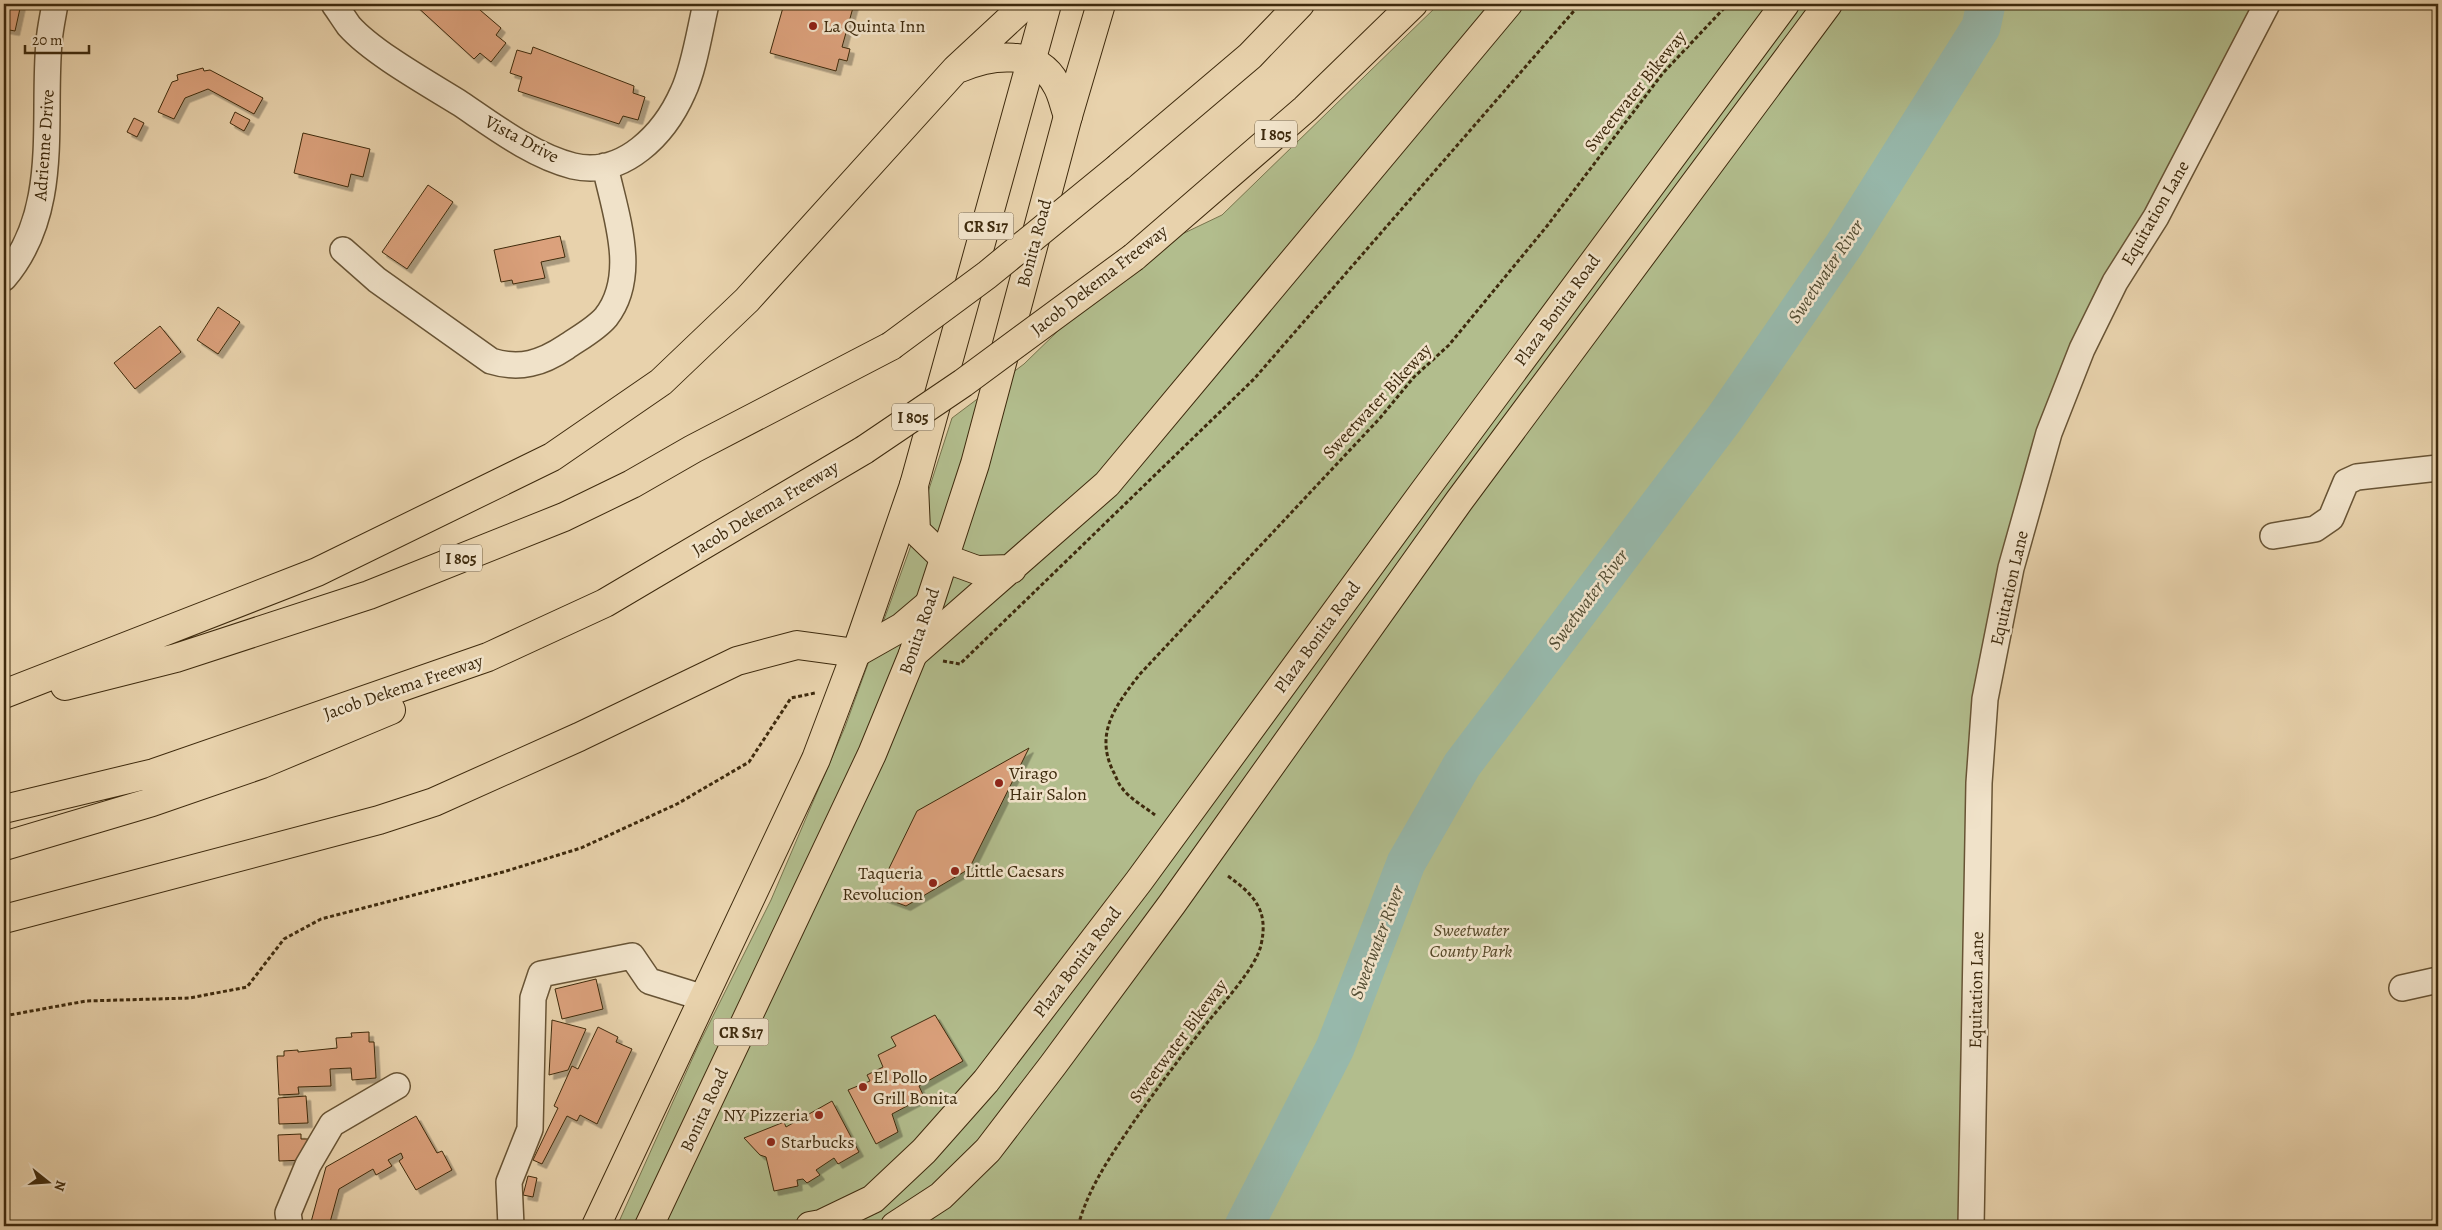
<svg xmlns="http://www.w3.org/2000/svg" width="2442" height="1230" viewBox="0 0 2442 1230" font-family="Alegreya,serif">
<defs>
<filter id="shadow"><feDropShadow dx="4.5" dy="4.5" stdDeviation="0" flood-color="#0004"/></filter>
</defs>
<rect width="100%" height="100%" fill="#e8d2ac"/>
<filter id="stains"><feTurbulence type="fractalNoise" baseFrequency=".004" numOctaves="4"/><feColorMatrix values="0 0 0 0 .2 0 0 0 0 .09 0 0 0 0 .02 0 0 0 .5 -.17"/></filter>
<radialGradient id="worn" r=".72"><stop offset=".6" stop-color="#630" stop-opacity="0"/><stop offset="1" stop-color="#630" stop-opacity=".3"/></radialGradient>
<!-- green -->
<path fill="#b2bd8d" stroke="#78744d" d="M1439 4H2266L2117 280 2006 569 1959 1226H617L698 1046 771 900 845 727 909 551 952 418 1024 364 1134 257 1222 215Z"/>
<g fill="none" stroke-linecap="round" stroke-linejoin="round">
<!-- river -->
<path stroke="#97b8ab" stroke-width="39" d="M1244 1226 1335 1048 1406 863 1462 765 1724 419 1844 245 1981 27 1986 4"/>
</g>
<!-- building -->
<path fill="#dba17b" stroke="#3e2a0d" filter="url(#shadow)" d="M4 4H21L15 31 4 29Z
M414 4H473L501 28 496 35 506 43 491 62 480 53 474 59Z
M784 4H854L842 47 850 49 847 61 839 59 836 71 770 53Z
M533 47 634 86 633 93 645 97 638 120 623 116 619 124 518 91 522 77 510 73 517 50 531 54Z
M203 68 204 71 210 70 263 98 254 114 208 89 185 98 174 119 158 112 172 82 178 80 177 75Z
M235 112 250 120 244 131 230 123Z
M134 118 144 123 137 137 127 132Z
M303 133 370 149 363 177 351 174 348 187 294 173Z
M428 185 453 202 407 269 382 252Z
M560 236 565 257 541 262 545 278 513 284 512 280 501 282 494 250Z
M218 307 240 322 218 354 197 340Z
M160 326 181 352 135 389 114 363Z
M1029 748 969 869 906 906 876 895 917 811Z
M596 979 603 1009 562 1019 555 989Z
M935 1015 963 1061 919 1086 924 1097 892 1114 898 1132 876 1144 848 1090 870 1081 867 1075 883 1067 878 1055 896 1046 891 1037Z
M552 1020 586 1029 568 1070 549 1075Z
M598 1027 618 1037 616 1042 632 1049 597 1124 580 1115 577 1121 567 1116 542 1164 533 1160 558 1108 554 1106 572 1066 578 1069Z
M369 1032V1042H374L376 1078 352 1080 351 1068 330 1069 331 1086 298 1087 299 1094 279 1095 277 1056H284V1051L298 1050V1052L337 1048 336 1038 352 1037 351 1033Z
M306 1096 308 1123 279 1124 278 1098Z
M832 1101 859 1152 838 1164 834 1158 816 1170 820 1175 807 1183 803 1179 797 1180 798 1186 774 1191 766 1157 760 1155 744 1138 784 1122 786 1127Z
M416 1116 437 1153 442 1151 452 1170 416 1190 399 1161 403 1158 401 1153 388 1160 392 1166 376 1175 373 1169 339 1189 329 1226 311 1222 326 1167Z
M301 1134V1139H309L305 1160 279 1161 278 1135Z
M528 1176 537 1178 533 1197 523 1195Z"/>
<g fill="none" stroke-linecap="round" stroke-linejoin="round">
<defs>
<path id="minor" d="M334 4C339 11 344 19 349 26 373 53 429 84 461 104 495 127 533 156 573 166 624 178 665 133 683 92 694 69 700 29 706 4
M343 250 377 280 491 361C520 370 542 363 566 347 579 338 596 329 606 317 639 275 615 213 605 166
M4 278C61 211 42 122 49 42 50 29 53 16 55 4
M2273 536 2315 529 2331 518 2346 482 2357 477 2438 468
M2402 988 2438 980
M290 1226 288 1213 308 1165 332 1124 397 1086
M511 1226 509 1182 530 1129 533 998 541 974 632 956 649 981 704 998
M1971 1226 1979 783 1985 699 2011 568 2049 433 2082 349 2115 282 2156 217 2267 4"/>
<path id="major" d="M596 1226 816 759 856 653 914 485 1047 4
M649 1226 872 754 913 654 975 464 1068 116 1101 4
M810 1226 821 1224 873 1199 924 1151 986 1081 1139 881 1422 494 1785 4
M895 1226 941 1196 988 1150 1053 1065 1172 904 1459 501 1828 4"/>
<path id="highway" d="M960 68C991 55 1037 48 1056 84 1062 93 1064 106 1068 116
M1119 167 1250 56 1300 4
M1134 257 1305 109 1413 4
M914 485 916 531 944 558 977 570 1012 569
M913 654 1107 484 1508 4
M65 686 176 658 369 595 564 517 632 484 693 449 891 346
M4 694 317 572 552 457 661 382 747 300 956 69 1026 4
M4 809 154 773 488 657 605 603 864 450
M4 846 152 802 262 764 391 710
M4 919 379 820 434 802 579 737 737 661 797 645 856 653 902 627 928 605"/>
</defs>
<!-- minor casing -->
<use href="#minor" stroke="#685435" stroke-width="28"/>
<!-- major casing -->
<use href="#major" stroke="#3e2a0d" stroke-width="30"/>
<!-- highway casing -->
<use href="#highway" stroke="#3e2a0d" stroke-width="30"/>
<!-- path -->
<path stroke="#3e2a0d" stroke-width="3" stroke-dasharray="4 2.5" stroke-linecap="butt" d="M943 661 960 664 1254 379 1580 4
M1155 815C1145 807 1130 799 1122 788 1118 784 1116 776 1113 771 1094 732 1117 704 1140 674L1380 418 1414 377 1449 345 1547 226 1663 73 1728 4
M4 1016 86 1001 190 998 247 987 284 939 321 919 503 872 581 848 677 804 749 762 791 698 815 693
M1078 1226C1089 1186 1112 1154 1135 1120 1158 1087 1182 1055 1207 1023 1222 1004 1256 968 1261 945 1269 910 1254 895 1228 876"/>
<!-- minor -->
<use href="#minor" stroke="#f0e2c9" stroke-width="25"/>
<!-- major -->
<use href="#major" stroke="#e8d2ac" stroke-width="28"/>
<!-- highway -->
<use href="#highway" stroke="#e8d2ac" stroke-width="28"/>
<defs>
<path id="highway-bridge" d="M891 346 987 275 1119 167
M864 450 963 383 1134 257"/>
</defs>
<!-- highway-bridge casing -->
<use href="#highway-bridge" stroke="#3e2a0d" stroke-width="30" stroke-linecap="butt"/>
<!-- highway-bridge -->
<use href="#highway-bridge" stroke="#e8d2ac" stroke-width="28"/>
</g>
<!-- markers -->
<g fill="#8f2418" stroke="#f0e2c9" stroke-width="2">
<circle cx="813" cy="26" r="5"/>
<circle cx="999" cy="783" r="5"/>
<circle cx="955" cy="871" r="5"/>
<circle cx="933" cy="883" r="5"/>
<circle cx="863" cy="1087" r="5"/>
<circle cx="819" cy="1115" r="5"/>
<circle cx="771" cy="1142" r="5"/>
</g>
<g text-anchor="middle" stroke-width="5" stroke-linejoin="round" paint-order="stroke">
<!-- shield labels -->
<g fill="#f0e2c9" stroke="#736145" stroke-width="1">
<rect x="1255" y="120.5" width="42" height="27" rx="4"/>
<rect x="958.5" y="212.5" width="55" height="27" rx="4"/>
<rect x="892" y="403.5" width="42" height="27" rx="4"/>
<rect x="440" y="544.5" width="42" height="27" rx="4"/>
<rect x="713.5" y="1018.5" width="55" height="27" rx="4"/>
</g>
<g font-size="16" font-weight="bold" fill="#3e2a0d">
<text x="1276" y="140">I 805</text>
<text x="986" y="232">CR S17</text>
<text x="913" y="423">I 805</text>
<text x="461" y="564">I 805</text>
<text x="741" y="1038">CR S17</text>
</g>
<!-- poi labels -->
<g font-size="18" fill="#3e2a0d" stroke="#f0e2c9" text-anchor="start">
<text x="823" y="32">La Quinta Inn</text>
<text x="1009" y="779">Virago<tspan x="1009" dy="21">Hair Salon</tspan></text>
<text x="965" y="877">Little Caesars</text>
<text x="923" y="879" text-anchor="end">Taqueria<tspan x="923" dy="21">Revolucion</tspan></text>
<text x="873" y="1083">El Pollo<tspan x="873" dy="21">Grill Bonita</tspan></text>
<text x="809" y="1121" text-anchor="end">NY Pizzeria</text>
<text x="781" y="1148">Starbucks</text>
</g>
<!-- street labels -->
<g font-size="18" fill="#3e2a0d" stroke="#f0e2c9">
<text transform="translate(1635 91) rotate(-51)" y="6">Sweetwater Bikeway</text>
<text transform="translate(522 139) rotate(28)" y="6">Vista Drive</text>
<text transform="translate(44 145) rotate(-86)" y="6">Adrienne Drive</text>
<text transform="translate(2155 213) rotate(-60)" y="6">Equitation Lane</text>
<text transform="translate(1034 243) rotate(-75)" y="6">Bonita Road</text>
<text transform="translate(1099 280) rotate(-38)" y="6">Jacob Dekema Freeway</text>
<text transform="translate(1557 310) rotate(-54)" y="6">Plaza Bonita Road</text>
<text transform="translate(1377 401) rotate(-47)" y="6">Sweetwater Bikeway</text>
<text transform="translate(765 508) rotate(-31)" y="6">Jacob Dekema Freeway</text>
<text transform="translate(2009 588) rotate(-77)" y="6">Equitation Lane</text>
<text transform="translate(919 631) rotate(-71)" y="6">Bonita Road</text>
<text transform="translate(1317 637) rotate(-54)" y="6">Plaza Bonita Road</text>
<text transform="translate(403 687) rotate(-19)" y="6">Jacob Dekema Freeway</text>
<text transform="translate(1077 962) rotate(-53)" y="6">Plaza Bonita Road</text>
<text transform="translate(1976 990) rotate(-89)" y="6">Equitation Lane</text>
<text transform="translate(1178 1041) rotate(-53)" y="6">Sweetwater Bikeway</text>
<text transform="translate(704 1110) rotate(-65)" y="6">Bonita Road</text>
</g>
<!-- park labels -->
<g font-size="18" font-style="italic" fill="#554727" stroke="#f0e2c9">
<text x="1471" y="936">Sweetwater<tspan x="1471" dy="21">County Park</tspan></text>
</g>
<!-- water labels -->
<g font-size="19" font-style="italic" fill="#544e34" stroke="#f0e2c9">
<text transform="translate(1825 271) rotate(-56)" y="7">Sweetwater River</text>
<text transform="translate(1587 599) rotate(-53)" y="7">Sweetwater River</text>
<text transform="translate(1376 942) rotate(-69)" y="7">Sweetwater River</text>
</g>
</g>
<!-- margin -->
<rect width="2442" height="1230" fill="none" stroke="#e8d2ac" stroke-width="20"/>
<rect x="5" y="5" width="2432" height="1220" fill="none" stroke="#3e2a0d" stroke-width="2.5"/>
<rect x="10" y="10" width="2422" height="1210" fill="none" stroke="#3e2a0d"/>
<!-- north arrow -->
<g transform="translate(48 1182) rotate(107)" stroke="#f0e2c9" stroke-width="4" paint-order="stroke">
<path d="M0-4L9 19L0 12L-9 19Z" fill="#3e2a0d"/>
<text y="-8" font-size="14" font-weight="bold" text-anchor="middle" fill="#3e2a0d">N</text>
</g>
<!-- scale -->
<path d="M25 45v8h64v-8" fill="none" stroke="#3e2a0d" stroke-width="2.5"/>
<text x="32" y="45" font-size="15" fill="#3e2a0d" stroke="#f0e2c9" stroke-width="4" paint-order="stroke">20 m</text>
<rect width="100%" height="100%" filter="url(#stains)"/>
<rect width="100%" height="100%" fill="url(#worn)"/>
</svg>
